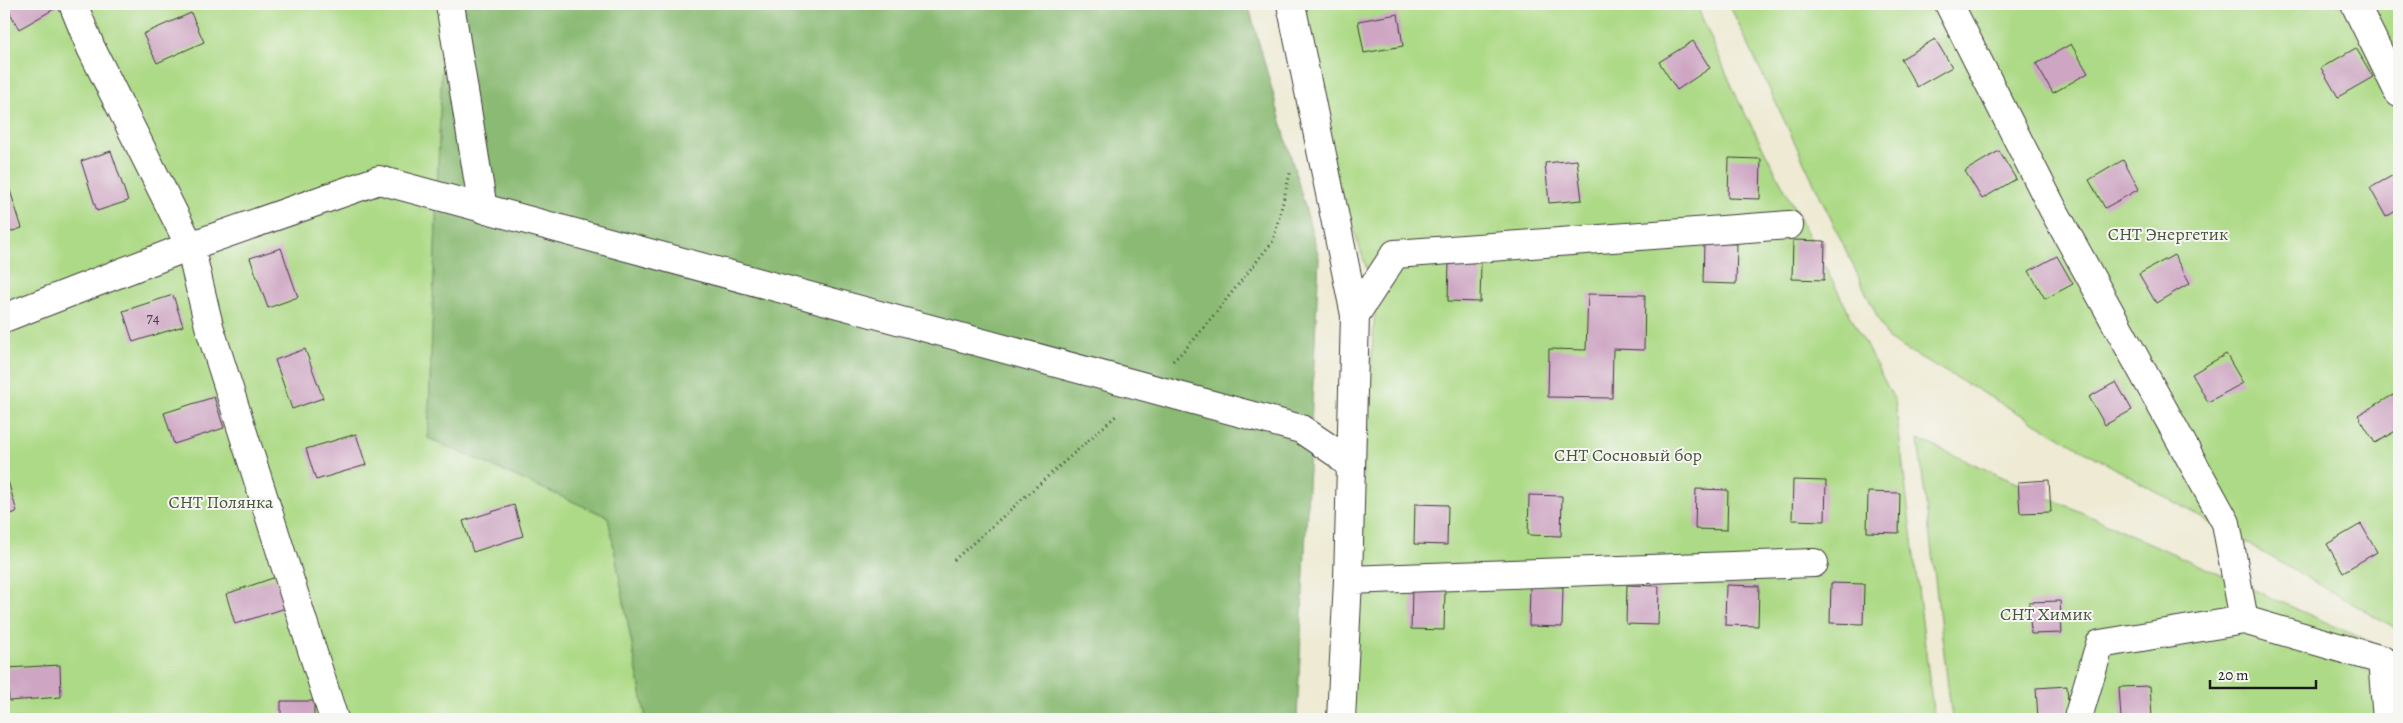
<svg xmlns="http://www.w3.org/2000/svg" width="2403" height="723" viewBox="0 0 2403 723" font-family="Alegreya,serif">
<rect width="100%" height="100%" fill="#f6f6f2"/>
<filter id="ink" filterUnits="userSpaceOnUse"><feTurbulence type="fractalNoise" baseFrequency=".02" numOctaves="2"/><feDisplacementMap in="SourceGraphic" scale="10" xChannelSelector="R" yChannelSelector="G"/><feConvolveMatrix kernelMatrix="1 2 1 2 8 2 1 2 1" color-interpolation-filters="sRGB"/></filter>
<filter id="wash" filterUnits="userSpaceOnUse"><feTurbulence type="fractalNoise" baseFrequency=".0096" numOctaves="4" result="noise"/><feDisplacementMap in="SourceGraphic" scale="20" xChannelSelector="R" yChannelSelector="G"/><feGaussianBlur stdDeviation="1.12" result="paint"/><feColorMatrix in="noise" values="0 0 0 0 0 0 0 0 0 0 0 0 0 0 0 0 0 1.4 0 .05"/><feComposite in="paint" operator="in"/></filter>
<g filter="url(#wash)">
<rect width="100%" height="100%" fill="#eeead3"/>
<!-- green -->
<path fill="#adda86" stroke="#647b51" d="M4 4H444L428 438 608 517 646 719H4Z
M1279 4H1696L1739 102 1895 401 1934 719H1345L1376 297Z
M1729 4H2399V630L1888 339Z
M1918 439 2399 655V719H1952Z"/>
<!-- forest -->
<path fill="#8aba73" stroke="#536b48" d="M444 4H1248L1319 257 1297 719H646L608 517 428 438Z"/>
<g id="blocks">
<!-- building -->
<path fill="#cea6c3" d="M5 4H63L19 29Z
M191 13 204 42 157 63 143 34Z
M1398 14 1403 46 1364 53 1358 21Z
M1935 39 1952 67 1917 87 1901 59Z
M1693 41 1710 68 1677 90 1659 62Z
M2071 44 2088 73 2053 93 2036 64Z
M2356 48 2373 77 2338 97 2321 68Z
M111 151 128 201 97 211 81 161Z
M1999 151 2016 179 1982 199 1965 171Z
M1729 158 1761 159 1760 199 1728 198Z
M1577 160 1582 200 1549 203 1545 163Z
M2123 160 2139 189 2105 208 2089 180Z
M2399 172V209L2386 217 2370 188Z
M6 178 22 228 4 234V179Z
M1793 240 1825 241 1824 280 1792 279Z
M1704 243 1737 244 1736 284 1703 283Z
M281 248 298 297 268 308 250 258Z
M2174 255 2190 283 2156 303 2139 274Z
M2057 256 2073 284 2045 299 2029 271Z
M1449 262 1481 263 1480 302 1448 301Z
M1588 294 1645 295 1644 350 1613 349 1612 398 1548 397 1549 349 1586 350Z
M173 295 183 326 133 342 123 311Z
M305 349 323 398 292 409 275 360Z
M2226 354 2243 383 2208 402 2192 374Z
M2116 382 2132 410 2105 425 2089 397Z
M2393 395 2399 406V429L2375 443 2358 415Z
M214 397 224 428 174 444 164 413Z
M356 434 366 465 316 480 306 449Z
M1793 480 1826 481 1825 521 1792 520Z
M2049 480 2051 512 2020 513 2018 482Z
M8 481 17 512 4 516V482Z
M1696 489 1728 490 1727 530 1695 529Z
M1868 492 1900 493 1899 533 1867 532Z
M1529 495 1562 496 1561 536 1528 535Z
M1415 504 1448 505 1447 545 1414 544Z
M514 505 523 536 473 552 463 521Z
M2361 524 2377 552 2343 572 2327 544Z
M276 577 286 608 235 624 226 594Z
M1831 583 1864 584 1863 624 1830 623Z
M1627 585 1659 586 1658 625 1626 624Z
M1726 585 1759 586 1758 626 1725 625Z
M1530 586 1563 587 1562 627 1529 626Z
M1412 589 1445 590 1444 630 1411 629Z
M2060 601 2062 633 2031 634 2029 602Z
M60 665 61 697 9 701 7 668Z
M2067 686 2069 718 2038 719 2036 688Z
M2150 686 2152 718 2121 719 2119 687Z
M281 701H314V719H281Z"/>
</g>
</g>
<g filter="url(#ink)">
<use href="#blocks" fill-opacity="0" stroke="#3c3b37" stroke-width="1"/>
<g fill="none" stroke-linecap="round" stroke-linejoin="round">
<defs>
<path id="minor" d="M73 4 91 48 190 246 209 326 334 719
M450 4 483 209
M1291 4 1355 315 1348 580 1341 719
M1949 4 2053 209 2226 523 2244 620
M2355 4 2399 93
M1355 315 1395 254 1789 225
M4 318 190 246 379 180 1301 429 1338 454 1350 466
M1348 580 1814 563
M2382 660 2387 719
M2080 719 2079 714 2100 644 2244 620 2382 660 2399 669"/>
</defs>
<!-- minor casing -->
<use href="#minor" stroke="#3c3b37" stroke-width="30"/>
<!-- path -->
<path stroke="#3c3b37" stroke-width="3" stroke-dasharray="1 4" stroke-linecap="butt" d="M1173 361 1193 341 1273 241 1291 170
M954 560 1118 414"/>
<!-- minor -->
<use href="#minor" stroke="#fff" stroke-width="28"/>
</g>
</g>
<g text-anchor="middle" stroke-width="4" stroke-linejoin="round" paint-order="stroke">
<!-- number labels -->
<g font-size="15" fill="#483e46">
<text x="153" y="323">74</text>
</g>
<!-- park labels -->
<g font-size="18" fill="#48553c" stroke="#f6f6f2">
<text x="2168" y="240">СНТ Энергетик</text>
<text x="1628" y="461">СНТ Сосновый бор</text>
<text x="221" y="508">СНТ Полянка</text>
<text x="2046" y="620">СНТ Химик</text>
</g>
</g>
<!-- margin -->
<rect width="2403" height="723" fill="none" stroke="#f6f6f2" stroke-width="20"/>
<!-- scale -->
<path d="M2210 680v8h106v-8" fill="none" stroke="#1c1c1c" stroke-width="2.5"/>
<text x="2218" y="680" font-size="15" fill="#1c1c1c" stroke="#f6f6f2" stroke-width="4" paint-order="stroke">20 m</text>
</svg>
